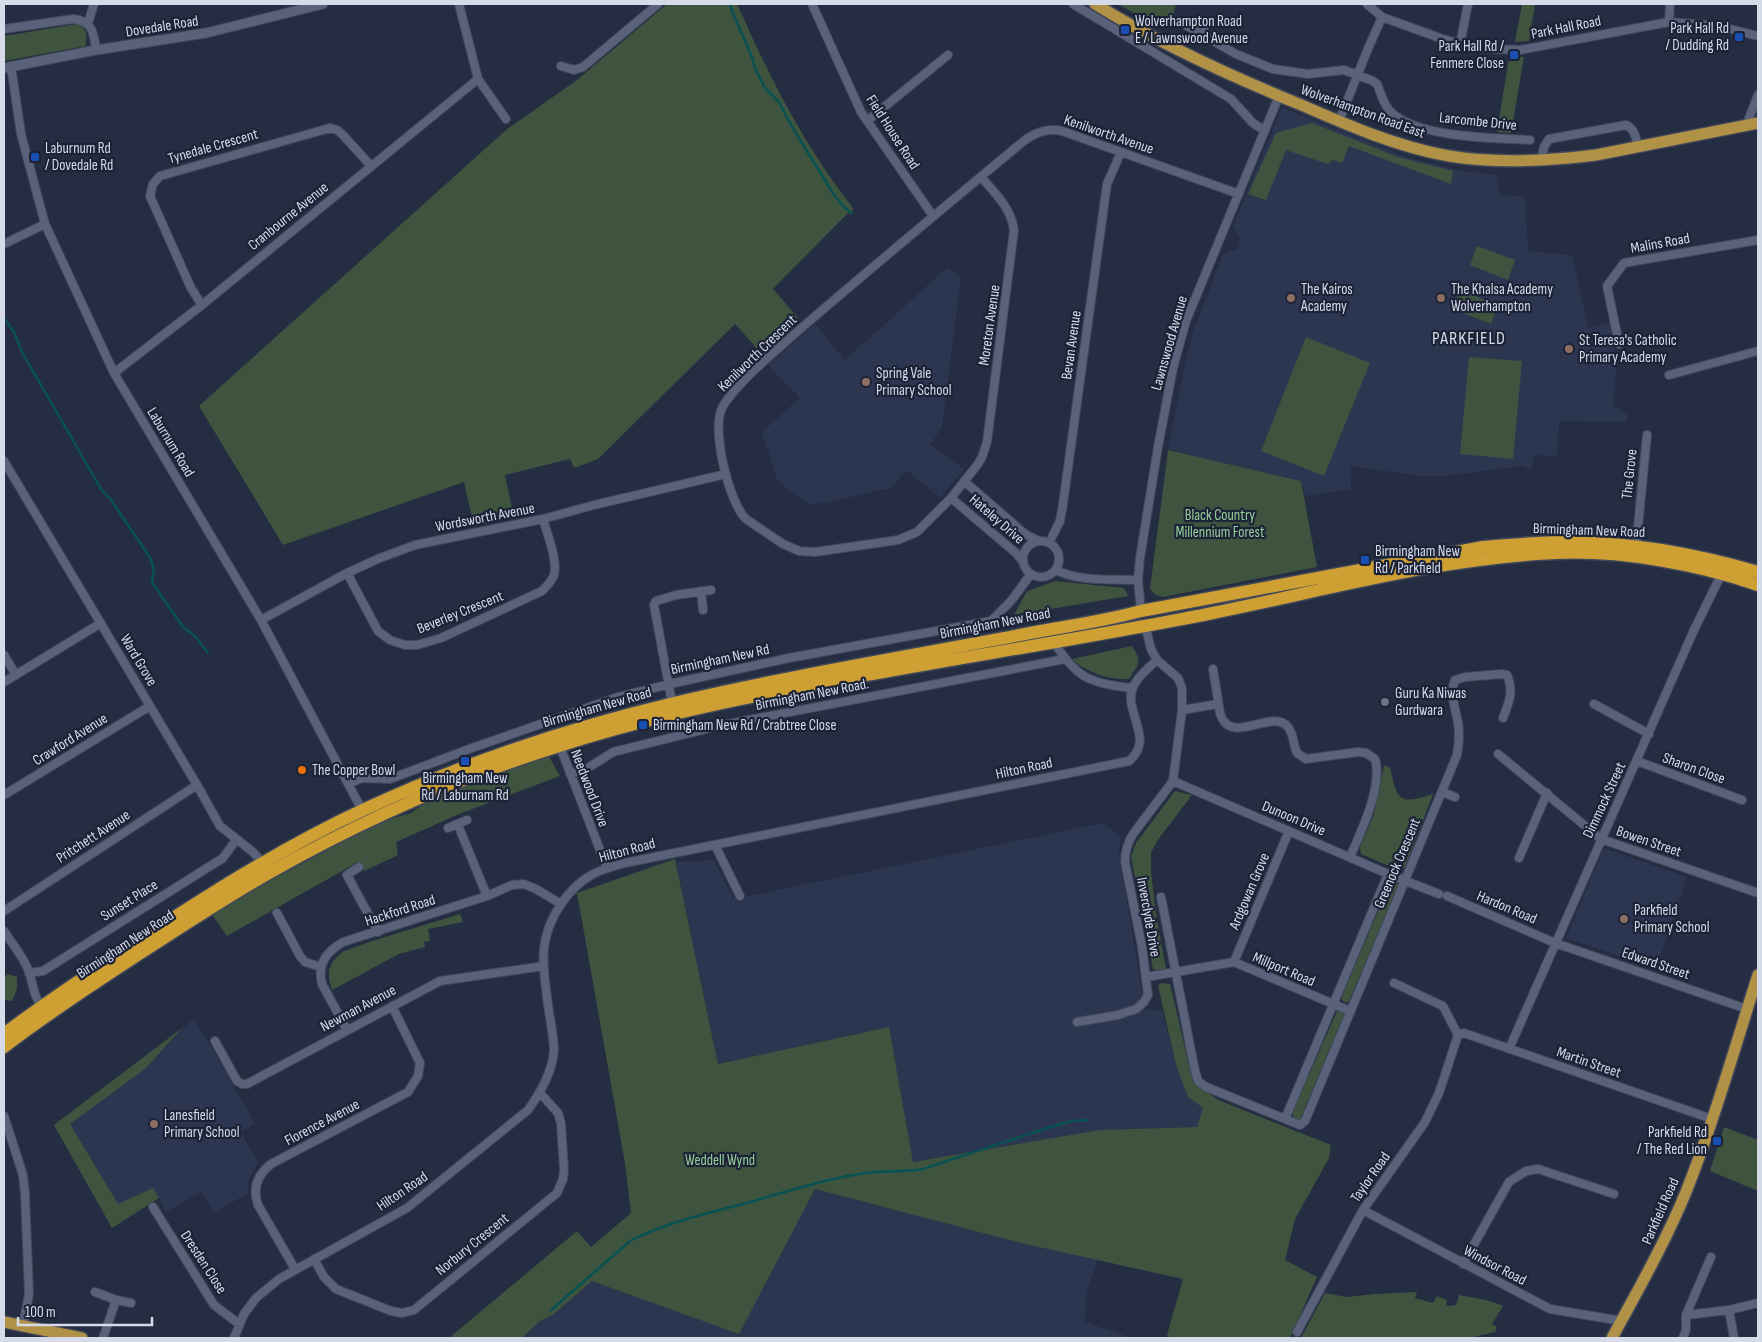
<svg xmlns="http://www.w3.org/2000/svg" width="1762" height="1342" viewBox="0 0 1762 1342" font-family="'Sofia Sans Condensed',sans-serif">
<rect width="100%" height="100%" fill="#252d42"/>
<!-- built -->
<path fill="#2d3651" d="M1282 108 1409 158 1463 171 1497 175 1500 195 1525 196 1528 251 1572 255 1588 328 1611 323 1616 370 1613 406 1628 415 1626 422 1559 421 1557 456 1533 455 1532 470 1521 466 1445 476H1420L1350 466 1351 489 1305 496 1301 481 1168 450 1185 364 1193 333 1223 254 1237 249 1240 239 1233 226Z
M947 268 961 277 942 427 930 445 964 469 940 498 907 470 890 488 825 503 808 504 778 482 762 432 800 398 768 365 815 324 845 360Z
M1103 823 1121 836 1119 855 1145 1010H1162L1176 1065 1188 1097 1203 1108 1197 1127 1100 1130 913 1162 889 1027 718 1064 676 862 714 860 734 899Z
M1604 848 1687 877 1656 968 1566 938Z
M193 1020 205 1036 255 1123 240 1132 258 1162 248 1181V1193L214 1213 201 1192 166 1212 159 1198 112 1228 54 1125Z
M814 1189 1021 1243 1098 1259 1086 1294 1085 1322 1132 1338H522L540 1321 554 1314 592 1281 739 1333Z"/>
<!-- green -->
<path fill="#3e543f" d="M667 4H737C769 76 804 146 853 208L852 214 848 213 773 289 799 319 763 355 735 324 598 459 574 468 570 459 505 475 514 518 474 526 464 482 283 545 199 406 506 130 577 80Z
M1118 4H1176L1172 20 1155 25Z
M1522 4H1535L1529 41 1515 42Z
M77 24C87 28 88 36 85 46L4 61V36Z
M1524 57 1511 133 1497 132 1509 58Z
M1312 123 1398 157 1453 171 1451 184 1349 146 1342 163 1333 160 1328 164 1286 150 1266 200 1248 194 1276 133Z
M1477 246 1515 260 1508 280 1470 265Z
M1460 290 1498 305 1491 324 1453 309Z
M1306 337 1370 363 1324 476 1261 451Z
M1469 357 1522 361 1513 459 1460 454Z
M1168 450 1301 481 1317 567 1163 597 1156 595 1150 589Z
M1055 581 1124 588 1128 596 1014 615 1027 591Z
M1132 646C1143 663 1139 663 1129 679 1108 680 1088 673 1072 659Z
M548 755 560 776 459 814 396 842 398 855 364 871 358 862 227 936 211 913 376 823 411 813 426 802 480 779Z
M1384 765 1390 768C1398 801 1398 805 1433 794L1405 867 1398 870 1361 854 1360 847 1374 814Z
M1175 791 1192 795 1157 841 1151 853V872L1156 914 1166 969 1158 970 1153 969 1131 856 1136 843Z
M675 859 718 1064 889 1027 913 1162 1100 1130 1197 1127 1203 1108 1188 1097 1176 1065 1158 985 1162 983 1170 984 1193 1082 1218 1100 1331 1145 1329 1158 1295 1219 1285 1260 1317 1277 1290 1338H1171L1167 1335 1183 1279 1021 1243 815 1189 739 1334 592 1281 554 1314 540 1321 522 1338H449L577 1231 591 1247 631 1213 625 1163 577 893Z
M1391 881H1396L1399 884 1349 1001 1346 1003 1342 1000V996Z
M460 914 463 922 428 929 430 941 424 942 425 947 399 954 332 990 329 979V970L333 961 342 952 372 941Z
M8 974 17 977V989L12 1001 4 1000V977Z
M1338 1009 1345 1013 1300 1119H1296L1293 1117V1111Z
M182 1028 145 1069 70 1124 118 1204 153 1188 159 1198 112 1228 54 1125Z
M1724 1127 1758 1140V1191L1710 1171Z
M1417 1292 1415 1298 1433 1303 1437 1296 1447 1300 1446 1306 1456 1305 1459 1295C1473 1298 1489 1299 1503 1306L1492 1324 1497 1327 1495 1332 1469 1338H1301L1325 1293 1346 1297 1375 1294Z"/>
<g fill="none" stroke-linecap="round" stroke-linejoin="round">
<!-- stream -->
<path stroke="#085254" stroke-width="2.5" d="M730 4 732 11 752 57 755 68 765 88 779 102 791 125 834 195 845 208 852 213
M4 318 14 332 22 352 101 489 111 500 151 559 154 571 152 579 153 584 183 627 195 636 208 653
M551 1310 630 1241C665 1223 705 1214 743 1204 786 1192 830 1177 874 1172 890 1171 907 1172 923 1169L1044 1129 1071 1121 1087 1120"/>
<defs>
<path id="minor" d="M459 4 478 79 506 119
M812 4 861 112 933 216
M1073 4 1231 99 1253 123 1265 131
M1367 4 1382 17 1440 38 1460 44 1494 49 1520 50 1669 22 1718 26 1758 36
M1669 22 1670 4
M88 23 94 4
M1187 26 1236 54 1273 69 1308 74 1344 70 1373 81 1377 84C1381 93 1383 104 1390 111 1416 138 1493 138 1530 140
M4 29 73 19C93 21 94 34 96 50
M1201 34 1206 23
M1460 44 1468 4
M11 66 21 134 45 224 114 373 261 620 362 810
M561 66 574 70 583 67 658 4
M867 121 948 55
M1339 121 1367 51 1382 17
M1746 126 1758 95
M1541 161 1544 147 1549 139 1626 125C1635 129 1636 138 1638 147
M981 177C995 193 1011 208 1014 230L987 442 982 457 978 464 951 498 917 532 898 540 815 552 799 551 783 544 746 519C729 503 711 429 722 408 728 396 739 386 748 376 769 356 791 337 813 318 883 258 954 199 1025 140 1037 132 1048 128 1062 131L1239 194
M4 244 45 224
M202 305 191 288 150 196 153 184 160 176 330 128 337 130 342 134 371 166
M1619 344 1607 286 1624 263 1758 240
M114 373 202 305 478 79
M1669 375 1758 351
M4 461 197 785 220 826 253 852 262 862
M964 481 1025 534 1039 541
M951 498 1017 554 1023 562
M1023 559a18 18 0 1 1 36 0a18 18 0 1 1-36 0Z
M1049 543 1060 521 1063 504 1107 184 1121 152
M1636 547 1647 435
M1056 570C1080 582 1112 579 1138 580
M347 573 378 631 390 640 405 645H417L441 638 542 591C547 586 552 581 554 575 558 561 547 533 543 519
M701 591 703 610
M1141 611 1138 580 1140 558 1158 447 1173 368 1186 321 1279 96
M261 620 347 573 380 558 415 545 543 519 594 505 726 474
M1054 642C1076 678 1091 684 1132 688
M4 655 16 675
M1213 669 1220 713C1230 748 1273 707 1288 727 1294 734 1293 745 1297 753L1306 759 1358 752 1366 753 1375 759C1383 786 1361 832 1350 857
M4 682 101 623
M672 703 654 605 656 601 676 595 711 590
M1594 704 1649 734
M1182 710 1218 704
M559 744 607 868
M1498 754 1601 839 1758 893
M1637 761 1742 800
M570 774 588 768 613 752 718 726 1065 659
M1173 781 1388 874 1439 894
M348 784 362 778 390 779 472 748 618 697 670 684 789 658 991 621 1011 601 1031 574
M1442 792 1455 797
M4 795 150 706
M458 825 487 896
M448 828 467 820
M715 845 740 896
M1519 858 1547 793
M359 867 347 875 378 932
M1447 896 1555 943 1747 1009
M1161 897 1195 1071 1198 1081 1206 1087 1300 1125 1305 1121 1457 755C1459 744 1460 734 1458 723 1456 710 1449 693 1455 680L1465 677 1502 674 1507 675C1514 691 1509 703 1503 718
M4 911 197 785
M277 913 300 956 305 962 321 967
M4 931C12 944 24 957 29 972 34 986 32 993 41 1006
M1234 962 1289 831
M29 973 43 971 223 858 236 840
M1146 977 1234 962 1350 1011
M1394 983 1443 1006 1458 1035
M1077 1022 1118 1015 1136 1009 1144 1002 1148 995 1142 947 1125 862C1125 851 1127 844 1133 834L1173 781 1182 710V688L1178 678 1157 660
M347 1030 322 984C317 964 326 952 343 942L487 896 512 885 524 884 536 889 561 904
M1458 1035 1464 1033 1712 1119
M215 1041 237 1081 242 1084H247L440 981 544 966
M1509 1049 1694 630 1723 571
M4 1116 23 1175 25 1194 29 1294 23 1326
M1285 1119 1388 874
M153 1207 214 1305 239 1324
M1363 1210 1550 1309 1622 1321
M314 1259 324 1277 336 1289 391 1311 402 1313 414 1310 557 1193 563 1179 564 1170 561 1123 558 1113 540 1093
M1463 1264 1509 1182 1526 1171 1538 1169 1614 1194
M295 1269 258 1205C252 1188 257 1175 271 1164L408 1092 418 1076 420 1063 392 1006
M95 1292 116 1300 131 1303
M1729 1310 1734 1338
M1686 1315 1729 1310 1758 1303
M1297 1332 1363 1210 1425 1122 1439 1093 1458 1035
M103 1338 116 1300
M234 1338 244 1314 256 1298 279 1279 407 1208 528 1110C541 1092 552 1073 554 1051 554 1037 550 1020 548 1005 546 987 542 967 544 948 547 920 567 888 593 874 603 869 614 866 625 863L1129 761C1155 740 1125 713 1132 690 1136 678 1148 668 1157 660L1151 649 1145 625
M1683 1338 1686 1330V1315L1711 1257"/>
<path id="tertiary" d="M4 68 96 50 206 33 323 4"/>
<path id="primary" d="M1095 4C1160 44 1228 75 1299 104 1347 125 1397 147 1449 156 1497 164 1548 161 1596 155L1758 123
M4 1322 82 1338
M1612 1338C1638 1290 1665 1243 1686 1192 1714 1121 1735 1047 1758 975"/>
<path id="trunk" d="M4 1034C43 1004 85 977 126 949 203 898 281 848 365 809 464 763 569 728 674 703 788 676 905 657 1020 635 1060 627 1101 622 1141 611L1483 547C1511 545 1538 542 1566 542 1631 542 1696 554 1758 572
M4 1047C48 1013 95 983 142 952 184 925 225 898 269 873 361 821 458 778 559 746 642 719 727 701 813 685 944 660 1076 640 1208 614 1323 591 1438 558 1556 553 1620 550 1698 564 1758 585"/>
</defs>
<!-- minor casing -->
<use href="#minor" stroke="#42485a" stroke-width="10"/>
<!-- tertiary casing -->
<use href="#tertiary" stroke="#42485a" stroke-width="11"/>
<!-- primary casing -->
<use href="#primary" stroke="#42485a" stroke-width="14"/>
<!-- trunk casing -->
<use href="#trunk" stroke="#42485a" stroke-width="15"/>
<!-- minor -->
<use href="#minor" stroke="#59627a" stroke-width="8"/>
<!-- tertiary -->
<use href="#tertiary" stroke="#59627a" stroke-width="9"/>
<!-- primary -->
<use href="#primary" stroke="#b19145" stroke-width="11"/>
<!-- trunk -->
<use href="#trunk" stroke="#cea034" stroke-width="12"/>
</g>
<!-- markers -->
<g fill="#1a4fb4" stroke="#1c2337" stroke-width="2">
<rect x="1120" y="25" width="10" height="10" rx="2.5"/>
<rect x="1734" y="32" width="10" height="10" rx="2.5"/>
<rect x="1509" y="50" width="10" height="10" rx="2.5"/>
<rect x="30" y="152" width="10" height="10" rx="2.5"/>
<rect x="1360" y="555" width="10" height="10" rx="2.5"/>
<rect x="638" y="720" width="10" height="10" rx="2.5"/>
<rect x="460" y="756" width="10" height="10" rx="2.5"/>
<rect x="1712" y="1136" width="10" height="10" rx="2.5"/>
</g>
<g fill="#8d6e63" stroke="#1c2337" stroke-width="2">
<circle cx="1291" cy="298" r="5"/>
<circle cx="1441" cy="298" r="5"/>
<circle cx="1569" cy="349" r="5"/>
<circle cx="866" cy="382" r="5"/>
<circle cx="1624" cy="919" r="5"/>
<circle cx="154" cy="1124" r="5"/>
</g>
<circle fill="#6b7280" stroke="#1c2337" stroke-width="2" cx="1385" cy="702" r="5"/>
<circle fill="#e8710a" stroke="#1c2337" stroke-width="2" cx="302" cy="770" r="5"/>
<g text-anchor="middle" stroke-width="4.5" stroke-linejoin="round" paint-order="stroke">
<!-- poi labels -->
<g font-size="15" fill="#d6dbe9" stroke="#1c2337" text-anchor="start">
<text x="1135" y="26">Wolverhampton Road<tspan x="1135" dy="17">E / Lawnswood Avenue</tspan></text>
<text x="1729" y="33" text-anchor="end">Park Hall Rd<tspan x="1729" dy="17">/ Dudding Rd</tspan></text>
<text x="1504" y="51" text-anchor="end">Park Hall Rd /<tspan x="1504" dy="17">Fenmere Close</tspan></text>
<text x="45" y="153">Laburnum Rd<tspan x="45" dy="17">/ Dovedale Rd</tspan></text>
<text x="1301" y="294">The Kairos<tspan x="1301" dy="17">Academy</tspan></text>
<text x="1451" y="294">The Khalsa Academy<tspan x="1451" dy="17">Wolverhampton</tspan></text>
<text x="1579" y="345">St Teresa's Catholic<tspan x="1579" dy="17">Primary Academy</tspan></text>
<text x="876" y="378">Spring Vale<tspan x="876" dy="17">Primary School</tspan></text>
<text x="1375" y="556">Birmingham New<tspan x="1375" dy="17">Rd / Parkfield</tspan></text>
<text x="1395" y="698">Guru Ka Niwas<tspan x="1395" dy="17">Gurdwara</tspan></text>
<text x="653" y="730">Birmingham New Rd / Crabtree Close</text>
<text x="312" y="775">The Copper Bowl</text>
<text x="465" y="783" text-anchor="middle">Birmingham New<tspan x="465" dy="17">Rd / Laburnam Rd</tspan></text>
<text x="1634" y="915">Parkfield<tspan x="1634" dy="17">Primary School</tspan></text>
<text x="164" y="1120">Lanesfield<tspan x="164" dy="17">Primary School</tspan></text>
<text x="1707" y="1137" text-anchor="end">Parkfield Rd<tspan x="1707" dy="17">/ The Red Lion</tspan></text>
</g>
<!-- street labels -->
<g font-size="15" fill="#d6dbe9" stroke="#1c2337">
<text transform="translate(162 26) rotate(-9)" y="5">Dovedale Road</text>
<text transform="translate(1566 27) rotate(-11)" y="5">Park Hall Road</text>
<text transform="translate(1363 111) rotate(20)" y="5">Wolverhampton Road East</text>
<text transform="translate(1478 121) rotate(6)" y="5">Larcombe Drive</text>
<text transform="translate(893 132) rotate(57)" y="5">Field House Road</text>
<text transform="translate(1109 134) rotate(19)" y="5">Kenilworth Avenue</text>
<text transform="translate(213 146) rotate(-16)" y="5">Tynedale Crescent</text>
<text transform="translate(288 216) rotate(-39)" y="5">Cranbourne Avenue</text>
<text transform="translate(1660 243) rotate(-10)" y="5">Malins Road</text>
<text transform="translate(989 325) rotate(-82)" y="5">Moreton Avenue</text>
<text transform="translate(1169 343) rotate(-74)" y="5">Lawnswood Avenue</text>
<text transform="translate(1071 345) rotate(-82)" y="5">Bevan Avenue</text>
<text transform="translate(757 353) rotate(-44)" y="5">Kenilworth Crescent</text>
<text transform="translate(171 442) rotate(59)" y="5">Laburnum Road</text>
<text transform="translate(1629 474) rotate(-84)" y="5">The Grove</text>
<text transform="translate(485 517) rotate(-11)" y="5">Wordsworth Avenue</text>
<text transform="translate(997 519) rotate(41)" y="5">Hateley Drive</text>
<text transform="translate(1589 530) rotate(2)" y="5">Birmingham New Road</text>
<text transform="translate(460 612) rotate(-22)" y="5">Beverley Crescent</text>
<text transform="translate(995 623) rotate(-11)" y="5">Birmingham New Road</text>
<text transform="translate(720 659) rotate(-12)" y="5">Birmingham New Rd</text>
<text transform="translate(139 660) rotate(59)" y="5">Ward Grove</text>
<text transform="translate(812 694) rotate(-11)" y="5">Birmingham New Road.</text>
<text transform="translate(597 707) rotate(-16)" y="5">Birmingham New Road</text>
<text transform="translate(70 739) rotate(-32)" y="5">Crawford Avenue</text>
<text transform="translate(1024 768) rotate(-12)" y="5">Hilton Road</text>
<text transform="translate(1694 768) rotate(20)" y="5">Sharon Close</text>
<text transform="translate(590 788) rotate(69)" y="5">Needwood Drive</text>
<text transform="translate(1604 800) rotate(-65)" y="5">Dimmock Street</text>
<text transform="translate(1294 818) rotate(23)" y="5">Dunoon Drive</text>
<text transform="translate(93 836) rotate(-33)" y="5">Pritchett Avenue</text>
<text transform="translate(1649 841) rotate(19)" y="5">Bowen Street</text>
<text transform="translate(627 850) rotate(-15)" y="5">Hilton Road</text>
<text transform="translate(1397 863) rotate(-67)" y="5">Greenock Crescent</text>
<text transform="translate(1249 891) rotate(-67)" y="5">Ardgowan Grove</text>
<text transform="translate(129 900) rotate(-32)" y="5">Sunset Place</text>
<text transform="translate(1507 907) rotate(23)" y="5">Hardon Road</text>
<text transform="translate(400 910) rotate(-18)" y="5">Hackford Road</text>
<text transform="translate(1149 917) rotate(80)" y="5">Inverclyde Drive</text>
<text transform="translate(125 944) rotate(-33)" y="5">Birmingham New Road</text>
<text transform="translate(1656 963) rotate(19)" y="5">Edward Street</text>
<text transform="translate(1284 969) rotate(23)" y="5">Millport Road</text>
<text transform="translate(358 1008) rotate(-28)" y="5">Newman Avenue</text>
<text transform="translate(1589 1062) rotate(19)" y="5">Martin Street</text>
<text transform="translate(322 1122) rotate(-28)" y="5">Florence Avenue</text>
<text transform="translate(1370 1177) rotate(-55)" y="5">Taylor Road</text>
<text transform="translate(402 1191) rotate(-34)" y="5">Hilton Road</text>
<text transform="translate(1660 1211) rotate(-66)" y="5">Parkfield Road</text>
<text transform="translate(472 1244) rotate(-39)" y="5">Norbury Crescent</text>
<text transform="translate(204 1262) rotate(57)" y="5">Dresden Close</text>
<text transform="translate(1495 1265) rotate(28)" y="5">Windsor Road</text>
</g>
<!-- park labels -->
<g font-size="15" fill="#97d09a" stroke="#1c2337">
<text x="1220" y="520">Black Country<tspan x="1220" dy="17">Millennium Forest</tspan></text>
<text x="720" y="1165">Weddell Wynd</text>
</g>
<!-- quarter labels -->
<g font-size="18" letter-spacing="1" fill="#d6dbe9" stroke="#1c2337">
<text x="1469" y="344">PARKFIELD</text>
</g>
</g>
<!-- border -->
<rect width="1762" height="1342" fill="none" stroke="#d6dbe9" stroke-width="10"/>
<!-- scale -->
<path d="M18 1317v8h134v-8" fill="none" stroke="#d6dbe9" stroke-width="2.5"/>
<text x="25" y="1317" font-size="15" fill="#d6dbe9" stroke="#1c2337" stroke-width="4" paint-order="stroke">100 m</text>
</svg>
